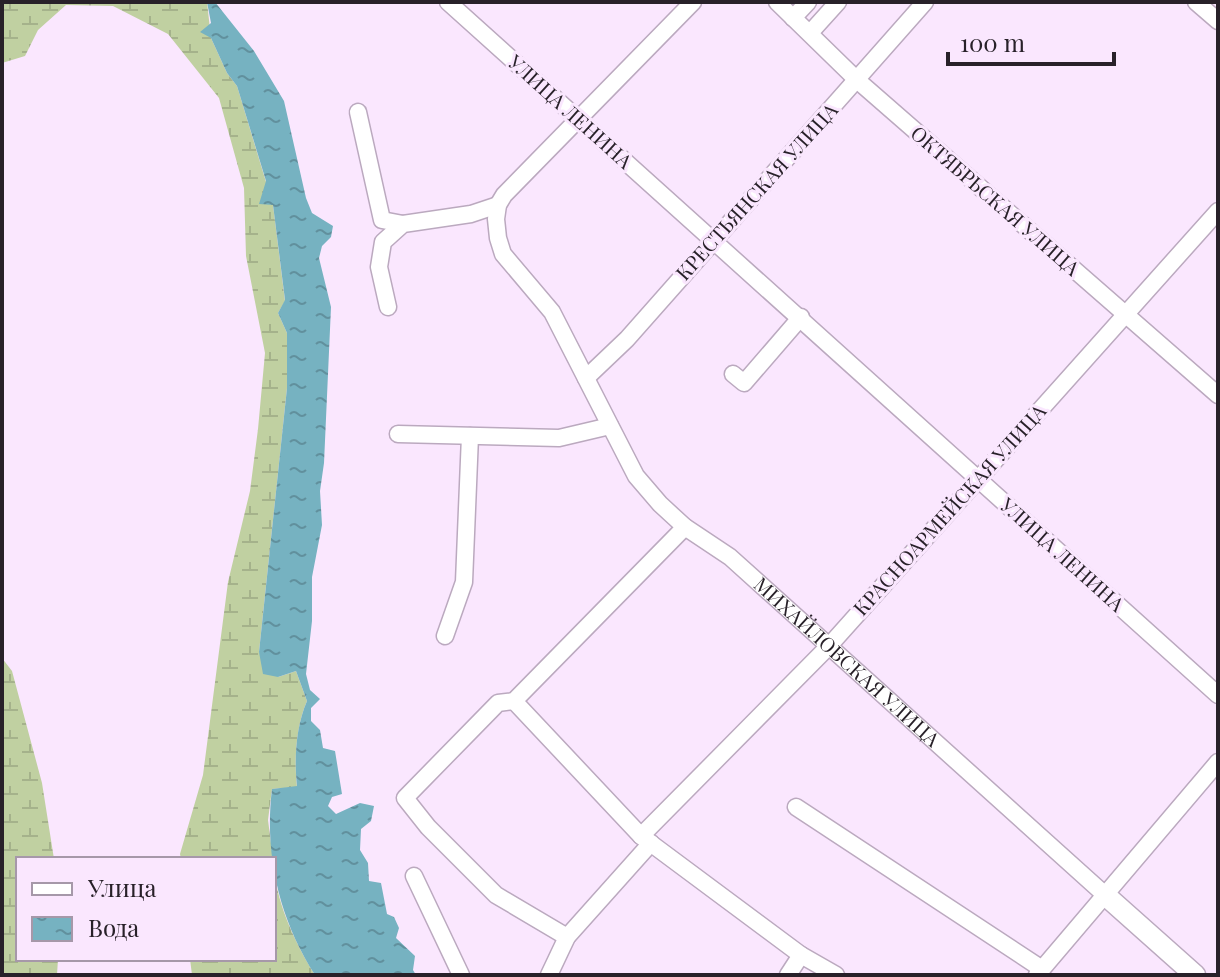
<svg xmlns="http://www.w3.org/2000/svg" width="1220" height="977" viewBox="0 0 1220 977" font-family="'Playfair Display',serif">
<defs>
<pattern id="wetland-marsh" width="20" height="14" patternUnits="userSpaceOnUse" patternTransform="scale(2)"><rect width="20" height="14" fill="#c0d0a1"/><path d="M1 5h8M5 5V1M11 12h8M15 12V8" fill="none" stroke="#a5b28b"/></pattern>
<pattern id="water-ripples" width="26" height="14" patternUnits="userSpaceOnUse" patternTransform="scale(2)"><rect width="26" height="14" fill="#76b2c1"/><path d="M2 4q2-2 4 0t4 0M15 11q2-2 4 0t4 0" fill="none" stroke="#61909d"/></pattern>
</defs>
<rect width="100%" height="100%" fill="#fae7fe"/>
<!-- wetland -->
<path fill="url(#wetland-marsh)" d="M2 2H207L211 38 227 73 237 86 273 205 285 301 278 313 287 333V388L259 652 278 677 296 671 307 701C296 726 294 760 297 787L272 789 268 820 273 859H181L180 854 203 775 228 582 250 491 258 429 265 353 246 256 244 188 219 98 168 34 113 6 66 5 38 30 25 56 2 63Z
M2 658 12 671 42 783 54 859H18V959H58L57 975H2Z
M274 870C278 906 296 945 315 975H192L190 959H274Z"/>
<!-- water -->
<path fill="url(#water-ripples)" d="M207 2H215L254 51 284 101 306 198 312 213 333 226 331 237 322 246 319 258 331 307 324 463 320 491 322 525 312 577V621L306 674 310 690 320 699 311 708V721L320 730 323 748 335 751 342 794 332 797 328 806 336 814 360 803 374 806 371 821 361 829 360 850 368 863 369 881 381 883 387 914 394 917 399 928 396 938 415 956 413 970 416 975H315C279 919 264 854 272 789L297 786C294 759 296 726 307 701L296 671 278 677 263 674 259 652 287 388V333L278 313 285 300 273 205 259 204 266 181 237 86 227 73 211 38 200 32 211 23Z"/>
<g fill="none" stroke-linecap="round" stroke-linejoin="round">
<defs>
<g id="minor">
<path d="M448 2 1218 695"/>
<path id="s1" d="M693 2 504 195 498 205 496 219 498 238 503 254 552 312 636 476 660 504 685 527 730 557 1104 894"/>
<path d="M777 2 857 80 1218 395"/>
<path d="M1196 2 1218 21"/>
<path d="M793 18 808 2"/>
<path d="M810 33 838 2"/>
<path d="M358 112 382 220 403 224"/>
<path d="M388 307 379 267 383 242 403 224 471 214 498 205"/>
<path d="M733 374 744 383 801 317"/>
<path d="M586 378 627 339 925 2"/>
<path d="M398 434 559 438 610 426"/>
<path d="M445 636 464 582 470 436"/>
<path d="M514 701 641 836 801 955 836 975"/>
<path d="M796 807 1042 969"/>
<path d="M641 836 829 646 1218 211"/>
<path d="M414 876 461 975"/>
<path d="M567 937 496 895 428 827 405 798 498 703 514 701 685 527"/>
<path d="M549 975 567 937 651 843"/>
<path d="M788 975 801 955"/>
<path d="M1037 975 1218 762"/>
</g>
<path id="major" d="M1104 894 1195 975"/>
</defs>
<!-- minor casing -->
<use href="#minor" stroke="#bba9bf" stroke-width="19"/>
<!-- major casing -->
<use href="#major" stroke="#bba9bf" stroke-width="23"/>
<!-- minor -->
<use href="#minor" stroke="#fff" stroke-width="16"/>
<!-- major -->
<use href="#major" stroke="#fff" stroke-width="20"/>
</g>
<g text-anchor="middle" stroke-width="6" stroke-linejoin="round" paint-order="stroke">
<!-- street labels -->
<g font-size="20" fill="#282129" stroke="#fae7fe">
<text transform="translate(570 112) rotate(42)" y="7">УЛИЦА ЛЕНИНА</text>
<text transform="translate(757 192) rotate(-48)" y="7">КРЕСТЬЯНСКАЯ УЛИЦА</text>
<text transform="translate(995 201) rotate(41)" y="7">ОКТЯБРЬСКАЯ УЛИЦА</text>
<text transform="translate(950 510) rotate(-48)" y="7">КРАСНОАРМЕЙСКАЯ УЛИЦА</text>
<text transform="translate(1062 555) rotate(42)" y="7">УЛИЦА ЛЕНИНА</text>
<text dy="7" stroke="none"><textPath href="#s1" startOffset="874">МИХАЙЛОВСКАЯ УЛИЦА</textPath></text>
</g>
</g>
<!-- border -->
<rect width="1220" height="977" fill="none" stroke="#282129" stroke-width="8"/>
<!-- legend -->
<rect x="16" y="857" width="260" height="104" fill="#fae7fe" stroke="#a698a9" stroke-width="2"/>
<rect x="32" y="883" width="40" height="12" fill="#ffffff" stroke="#a698a9" stroke-width="2"/>
<text x="88" y="897" font-size="24" fill="#282129">Улица</text>
<rect x="32" y="917" width="40" height="24" fill="url(#water-ripples)" stroke="#a698a9" stroke-width="2"/>
<text x="88" y="937" font-size="24" fill="#282129">Вода</text>
<!-- scale -->
<path d="M948 52v12h166v-12" fill="none" stroke="#282129" stroke-width="4"/>
<text x="960" y="52" font-size="24" fill="#282129" stroke="#fae7fe" stroke-width="6" paint-order="stroke">100 m</text>
</svg>
